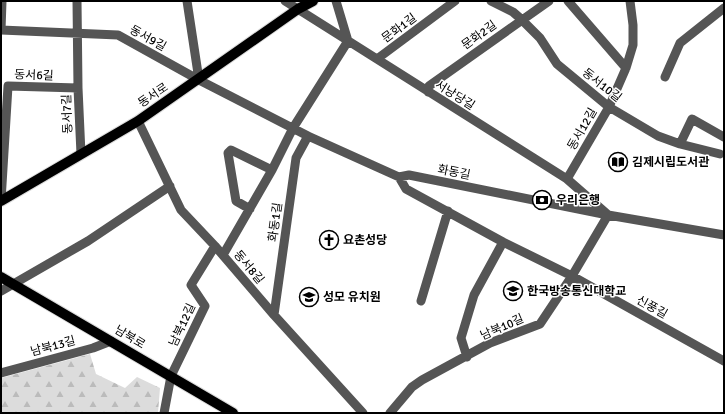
<svg xmlns="http://www.w3.org/2000/svg" width="725" height="414" viewBox="0 0 725 414" font-family="Signika,'Noto Sans KR',sans-serif">
<defs>
<pattern id="forest-firs" width="22" height="20" patternUnits="userSpaceOnUse"><rect width="22" height="20" fill="#dcdcdc"/><path d="M5 1l3.5 6h-7zM16 11l3.5 6h-7z" fill="#bbb"/></pattern>
</defs>
<rect width="100%" height="100%" fill="#fff"/>
<!-- forest -->
<path fill="url(#forest-firs)" d="M90 354 96 374 125 388 137 377 160 388 158 413H1V378Z"/>
<g fill="none" stroke-linecap="round" stroke-linejoin="round">
<defs>
<path id="major" d="M1 201 138 121 298 9 313 1
M1 277 233 413"/>
</defs>
<!-- major casing -->
<use href="#major" stroke="#dbdbdb" stroke-width="12"/>
<!-- minor -->
<path stroke="#555" stroke-width="9" d="M77 1 78 88 81 154
M187 1 199 80
M285 1 567 179 607 214
M491 1 513 12 521 19 540 38 557 64 609 107 658 136 680 144 720 154
M568 1 626 68
M1 30 118 35 199 80 308 136 399 177 409 175 608 215 724 235
M1 30 2 1
M377 59 455 1
M665 77 680 43 724 8
M428 92 429 86 549 1
M138 121 181 210 215 246 274 315 363 413
M680 144 692 119 724 137
M399 177 406 189 503 242 572 276 724 361
M567 179 609 107 626 68 633 45V25L630 1
M1 201 8 86 78 88
M250 209 236 201 228 153 231 150 272 170
M223 255 272 170 293 128 348 41 336 1
M1 291 88 241 170 186
M421 301 448 211
M274 315 296 158 308 136
M467 357 461 338 474 295 503 242
M1 373 93 348 111 341
M164 413 171 376 205 306 191 285 215 246
M390 413 412 387 422 380 490 343 540 324 572 276 608 215"/>
<!-- major -->
<use href="#major" stroke="#000" stroke-width="10"/>
</g>
<!-- icons -->
<defs>
<symbol id="library-ring" viewBox="-11 -11 22 22"><circle r="9.5" fill="#fff" stroke="#000" stroke-width="1.5"/><path d="M-6-4Q-3-5.5-.7-3.5V5Q-3 3-6 4ZM6-4Q3-5.5 .7-3.5V5Q3 3 6 4Z" fill="#000"/></symbol>
<symbol id="bank-ring" viewBox="-11 -11 22 22"><circle r="9.5" fill="#fff" stroke="#000" stroke-width="1.5"/><path d="M-6-4H6V4H-6ZM0-2.3a2.3 2.3 0 1 0 0 4.6a2.3 2.3 0 1 0 0-4.6Z" fill="#000"/></symbol>
<symbol id="church-ring" viewBox="-11 -11 22 22"><circle r="9.5" fill="#fff" stroke="#000" stroke-width="1.5"/><path d="M-1.2-6h2.4v3.5h3.3v2.4h-3.3V6h-2.4V-.1h-3.3v-2.4h3.3Z" fill="#000"/></symbol>
<symbol id="university-ring" viewBox="-11 -11 22 22"><circle r="9.5" fill="#fff" stroke="#000" stroke-width="1.5"/><path d="M0-5L7-2L0 1L-7-2ZM-4 1L0 2.5L4 1V4Q0 6-4 4Z" fill="#000"/></symbol>
<symbol id="school-ring" viewBox="-11 -11 22 22"><circle r="9.5" fill="#fff" stroke="#000" stroke-width="1.5"/><path d="M0-5L7-2L0 1L-7-2ZM-4 1L0 2.5L4 1V4Q0 6-4 4Z" fill="#000"/></symbol>
</defs>
<g fill-rule="evenodd">
<use href="#library-ring" x="607" y="151" width="22" height="22"/>
<use href="#bank-ring" x="531" y="189" width="22" height="22"/>
<use href="#church-ring" x="318" y="229" width="22" height="22"/>
<use href="#university-ring" x="502" y="280" width="22" height="22"/>
<use href="#school-ring" x="298" y="286" width="22" height="22"/>
</g>
<g text-anchor="middle" stroke-width="3" stroke-linejoin="round" paint-order="stroke">
<!-- street labels -->
<g font-size="12" fill="#000" stroke="#fff">
<text transform="translate(399 28) rotate(-37)" y="4">문화1길</text>
<text transform="translate(479 35) rotate(-36)" y="4">문화2길</text>
<text transform="translate(148 38) rotate(29)" y="4">동서9길</text>
<text transform="translate(34 75) rotate(2)" y="4">동서6길</text>
<text transform="translate(602 85) rotate(38)" y="4">동서10길</text>
<text transform="translate(153 95) rotate(-34)" y="4">동서로</text>
<text transform="translate(455 95) rotate(32)" y="4">서낭당길</text>
<text transform="translate(67 114) rotate(-92)" y="4">동서7길</text>
<text transform="translate(582 129) rotate(-60)" y="4">동서12길</text>
<text transform="translate(454 172) rotate(11)" y="4">화동길</text>
<text transform="translate(275 222) rotate(-82)" y="4">화동1길</text>
<text transform="translate(249 267) rotate(50)" y="4">동서8길</text>
<text transform="translate(652 307) rotate(29)" y="4">신풍길</text>
<text transform="translate(182 325) rotate(-65)" y="4">남북12길</text>
<text transform="translate(502 327) rotate(-24)" y="4">남북10길</text>
<text transform="translate(130 337) rotate(31)" y="4">남북로</text>
<text transform="translate(53 346) rotate(-15)" y="4">남북13길</text>
</g>
<!-- poi labels -->
<g font-size="12" font-weight="bold" fill="#000" stroke="#fff" text-anchor="start">
<text x="632" y="166">김제시립도서관</text>
<text x="556" y="204">우리은행</text>
<text x="343" y="244">요촌성당</text>
<text x="527" y="295">한국방송통신대학교</text>
<text x="323" y="301">성모 유치원</text>
</g>
</g>
<!-- border -->
<rect width="725" height="414" fill="none" stroke="#000000" stroke-width="4"/>
</svg>
